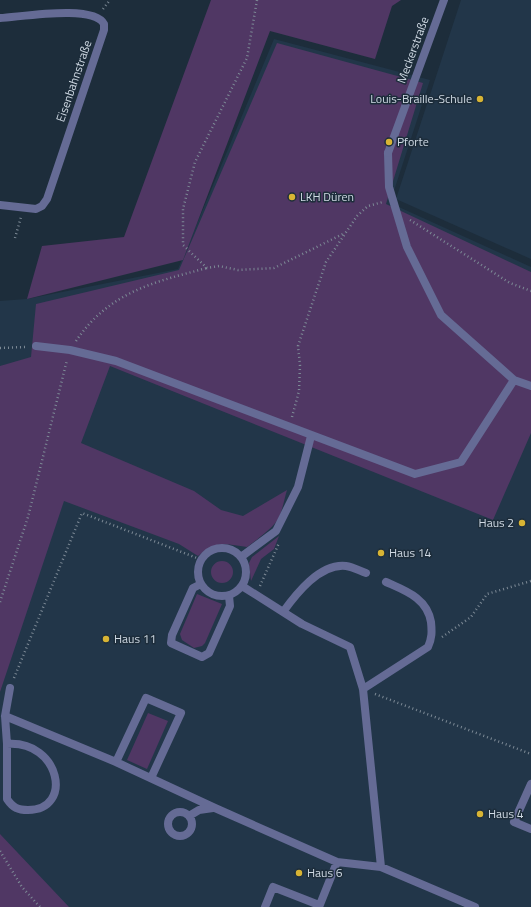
<svg xmlns="http://www.w3.org/2000/svg" width="531" height="907" viewBox="0 0 531 907" font-family="'Titillium Web',sans-serif">
<rect width="100%" height="100%" fill="#1d2d3b"/>
<!-- built -->
<path fill="#223649" d="M461 0H531V259L396 199Z
M274 39 430 80 390 203 531 267V907H8L0 894V301L27 299 178 269Z"/>
<!-- green -->
<path fill="#503764" d="M211 0H401L392 6 375 59 270 31 183 260 27 299 42 246 124 237Z
M277 43 423 83 386 204 531 272V433L493 520 110 366 81 443 194 491 221 510 243 516 287 490C284 499 282 515 276 522 271 529 254 542 247 547 226 544 216 540 198 556L179 544 64 501 0 692V366L31 357 36 304 179 270Z
M279 536 274 549 261 559 251 581 249 563 252 557Z
M211 572a11 11 0 1 1 22 0a11 11 0 1 1-22 0Z
M197 594 222 604 205 643 202 646 194 648 182 640 180 634Z
M148 713 168 721 147 769 127 760Z
M0 834 69 907H0Z"/>
<g fill="none" stroke-linecap="round" stroke-linejoin="round">
<!-- path -->
<path stroke="#7d8a96" stroke-width="2.5" stroke-dasharray="1 3" stroke-linecap="butt" d="M257 0 247 58 195 162 183 209V245L207 268 219 266 238 270 274 268 343 234
M103 9 110 0
M410 220 510 283 531 291
M15 238 21 217
M76 341C109 292 154 282 207 268
M0 348 25 347
M292 417 299 391 300 365 298 346 326 262 357 216 368 206 383 202
M260 586 279 543
M0 602 28 517 67 360
M442 637 471 617 487 594 531 581
M14 678 82 513 202 560
M375 694 531 754
M0 851 22 887 40 907"/>
<!-- service -->
<path stroke="#656b95" stroke-width="8" d="M388 153 389 187 407 247 441 315 514 380 531 386
M36 346 70 350 116 361 415 474 461 462 514 380
M198 572a24 24 0 1 1 48 0a24 24 0 1 1-48 0Z
M241 557 276 531 298 487 311 436
M201 584 193 588 172 635 171 643 202 657 209 653 230 606 229 596
M242 586 302 624 350 647 363 689 381 867 475 907
M283 612C296 594 320 563 346 566 353 567 360 571 366 573
M363 689 428 647C432 638 432 632 431 622 427 598 406 591 386 582
M5 716 116 762
M7 744V799C13 808 18 810 28 810 74 810 60 740 7 744L5 716 10 688
M151 778 181 713 146 698 116 762 215 808 337 862 381 867
M531 784 514 822 531 829
M168 824a12 12 0 1 1 24 0a12 12 0 1 1-24 0Z
M189 816 199 810 213 808
M265 907 273 887 319 905
M319 907 337 862"/>
<!-- minor -->
<path stroke="#656b95" stroke-width="8" d="M0 18C21 17 94 4 104 24V30L47 199 42 206 36 209 0 205
M388 153 444 0"/>
</g>
<!-- markers -->
<g fill="#d8b434" stroke="#1d2d3b" stroke-width="1.5">
<circle cx="480" cy="99" r="4"/>
<circle cx="389" cy="142" r="4"/>
<circle cx="292" cy="197" r="4"/>
<circle cx="522" cy="523" r="4"/>
<circle cx="381" cy="553" r="4"/>
<circle cx="106" cy="639" r="4"/>
<circle cx="480" cy="814" r="4"/>
<circle cx="299" cy="873" r="4"/>
</g>
<g text-anchor="middle" stroke-width="3" stroke-linejoin="round" paint-order="stroke">
<!-- street labels -->
<g font-size="12" fill="#d0dae4" stroke="#1d2d3b">
<text transform="translate(413 50) rotate(-70)" y="4">Meckerstraße</text>
<text transform="translate(74 81) rotate(-71)" y="4">Eisenbahnstraße</text>
</g>
<!-- poi labels -->
<g font-size="12" fill="#d0dae4" stroke="#1d2d3b" text-anchor="start">
<text x="472" y="103" text-anchor="end">Louis-Braille-Schule</text>
<text x="397" y="146">Pforte</text>
<text x="300" y="201">LKH Düren</text>
<text x="514" y="527" text-anchor="end">Haus 2</text>
<text x="389" y="557">Haus 14</text>
<text x="114" y="643">Haus 11</text>
<text x="488" y="818">Haus 4</text>
<text x="307" y="877">Haus 6</text>
</g>
</g>
</svg>
